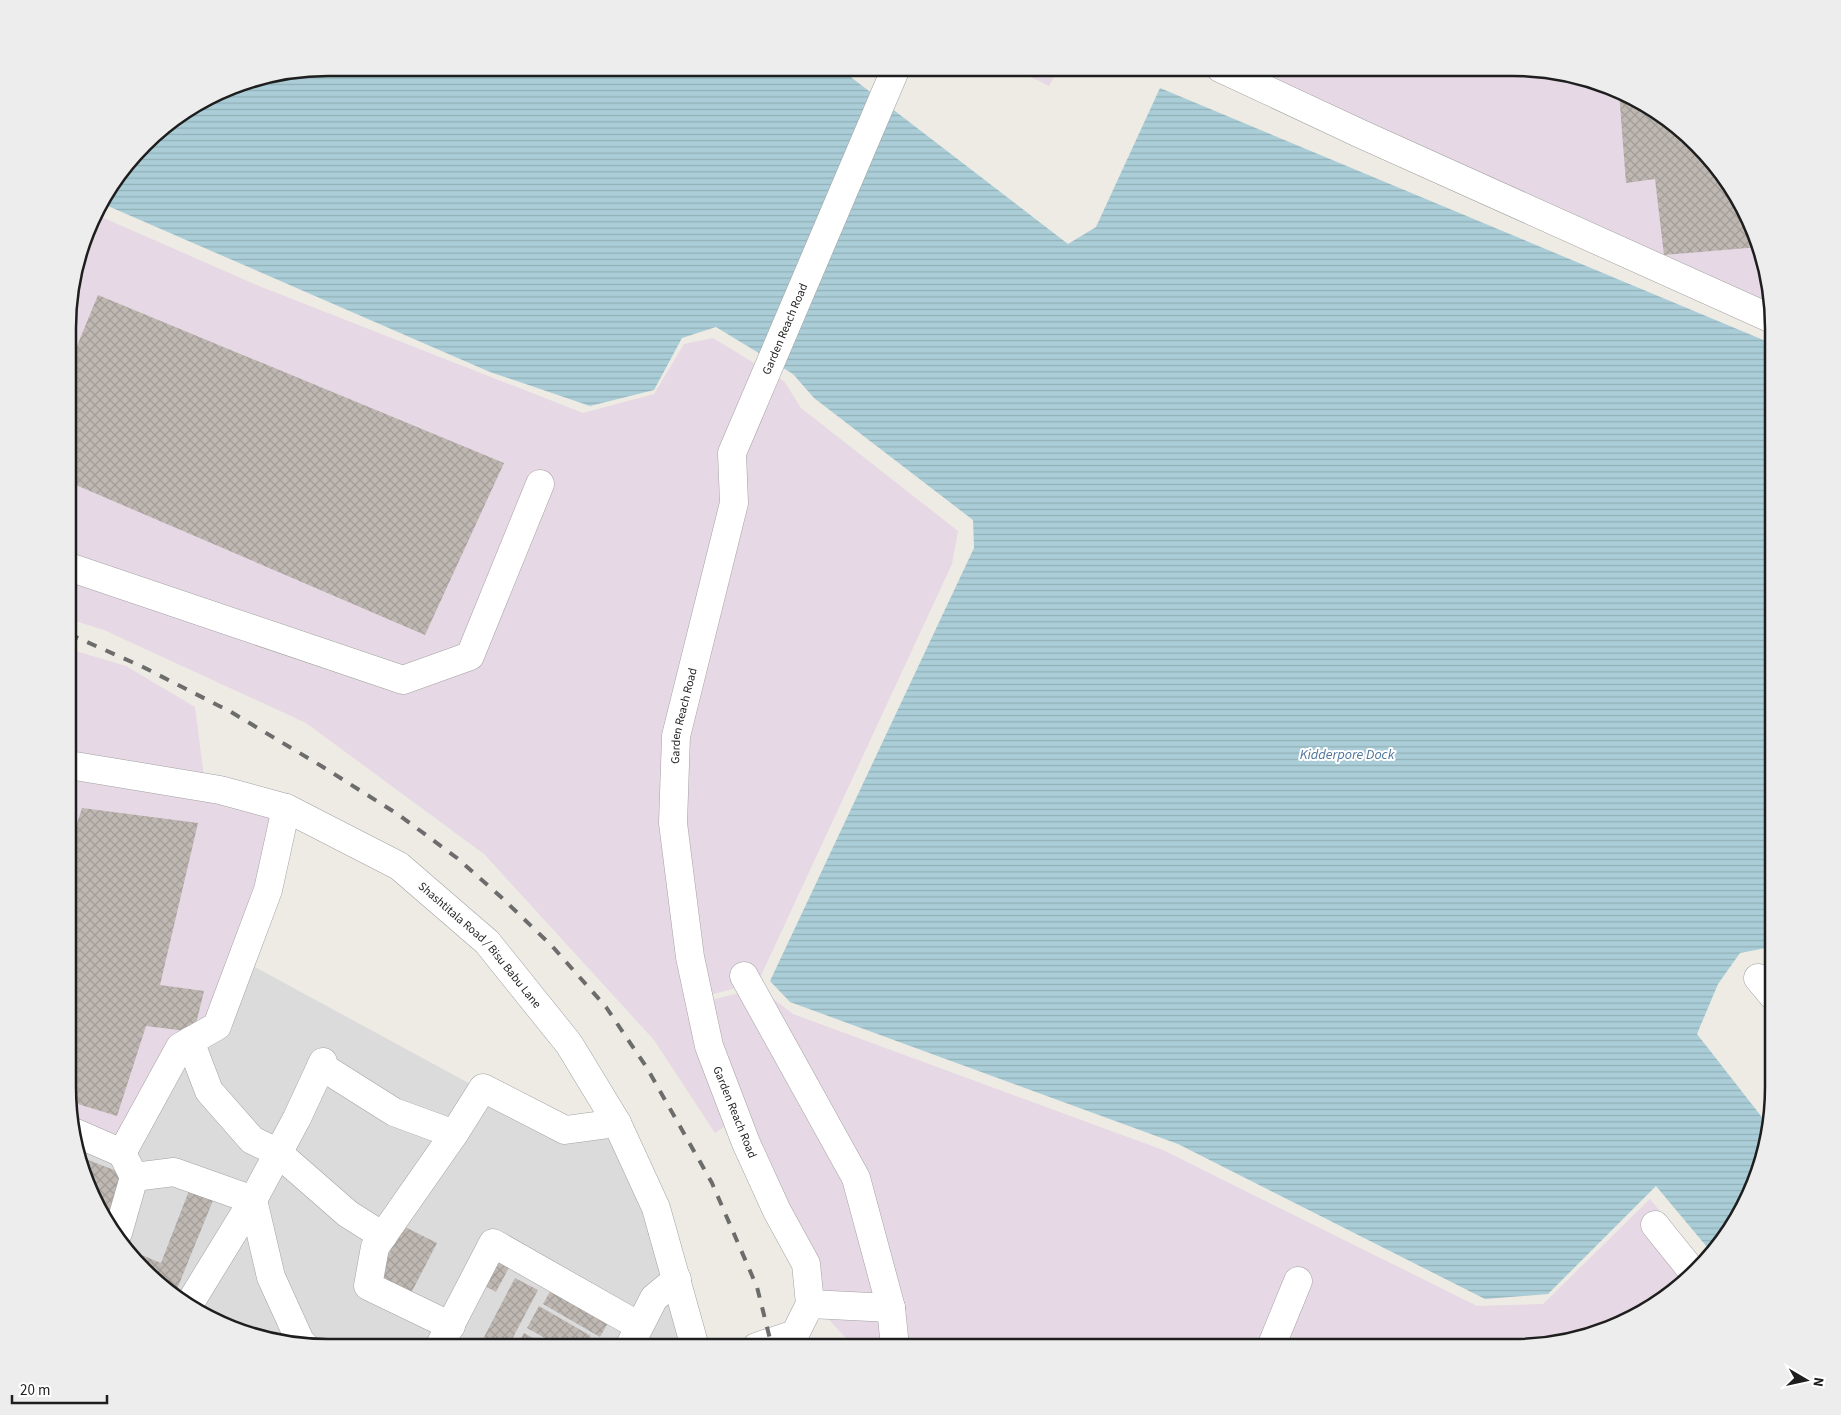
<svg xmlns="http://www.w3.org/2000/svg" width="1841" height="1415" viewBox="0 0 1841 1415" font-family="'Source Sans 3',sans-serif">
<defs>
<pattern id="water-rules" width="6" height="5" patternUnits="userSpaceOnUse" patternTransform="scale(1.25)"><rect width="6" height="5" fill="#aacdd7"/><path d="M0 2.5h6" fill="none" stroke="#92b0b8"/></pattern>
<pattern id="building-cross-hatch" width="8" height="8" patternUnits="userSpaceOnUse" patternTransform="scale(1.25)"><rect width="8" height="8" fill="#beb7b2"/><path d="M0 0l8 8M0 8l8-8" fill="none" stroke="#a39d99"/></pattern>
</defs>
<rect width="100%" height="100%" fill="#eeebe5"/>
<!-- residential -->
<path fill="#dcdbdb" d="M253 966 568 1137 615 1130 640 1192 686 1347H312L229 1328 157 1283 95 1202 79 1143Z"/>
<!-- industrial -->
<path fill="#e6d8e4" d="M1012 68H1059L1049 86Z
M1245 68H1529L1612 87 1684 132 1747 213 1765 261 1771 309Z
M97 215 259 286 583 413 654 394 684 344 713 338 784 381 801 408 958 531 952 564 758 982 688 1001 731 1122 715 1133 654 1040 484 854 306 723 104 630 69 619 70 294Z
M69 649 126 666 195 707 207 800 276 815 216 1021 121 1141 73 1122 68 1104Z
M759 988 793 1014 1163 1150 1477 1306 1543 1304 1650 1199 1703 1263 1628 1321 1563 1342 1512 1347H854L821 1311 794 1222 719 1046 711 1000Z"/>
<!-- water -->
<path fill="url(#water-rules)" d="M329 68H839L1068 244 1096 227 1160 88 1773 344V949L1771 947 1740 953 1718 984 1697 1034 1768 1125 1753 1186 1712 1253 1656 1186 1548 1294 1485 1299 1178 1144 790 1002 770 981 974 548 973 520 814 398 793 374 716 327 682 338 654 390 590 406 490 372 101 203 102 198 157 132 245 81Z"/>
<!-- building -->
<path fill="url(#building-cross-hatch)" d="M1619 92 1684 132 1747 213 1759 247 1664 255 1655 179 1626 183Z
M98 295 504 463 425 635 69 482 70 363Z
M82 808 198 823 160 985 204 991 194 1032 146 1026 117 1116 68 1101 69 848Z
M83 1158 127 1175 113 1212 97 1205 95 1202Z
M190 1188 214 1198 175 1294 157 1283 132 1251 161 1263Z
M403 1226 437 1243 407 1301 374 1283Z
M493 1250 513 1260 496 1292 476 1281Z
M515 1278 538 1290 508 1347H498L483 1339Z
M556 1281 613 1314 600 1337 543 1304Z
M539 1306 591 1336 584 1347H561L527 1328Z
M524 1333 549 1347H516Z"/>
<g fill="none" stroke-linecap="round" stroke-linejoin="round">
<defs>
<g id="minor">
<path d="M1220 68 1361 134 1772 319"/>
<path d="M69 567 403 680 470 656 540 484"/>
<path id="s1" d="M69 765 220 790 286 808 399 866 487 942 569 1044 617 1123 656 1208 695 1347"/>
<path d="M744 976 856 1178 891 1308 895 1347"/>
<path d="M1758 978 1773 996"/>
<path d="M190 1041 209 1091 252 1140 277 1152 348 1214 383 1236"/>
<path d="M321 1066 394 1112 454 1134"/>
<path d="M76 1133 122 1153"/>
<path d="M134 1177 174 1172 253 1200 190 1303"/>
<path d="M1655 1225 1692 1271"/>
<path d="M118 1233 134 1177 122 1153 180 1047 217 1026 268 890 286 808"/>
<path d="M810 1304 891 1308"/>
<path d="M451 1326 368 1286 375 1247 454 1134 483 1088 565 1130 617 1123"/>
<path d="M304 1345 301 1343 271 1277 253 1200 297 1118 323 1062"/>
<path d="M439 1347 493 1243 639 1326"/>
<path d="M629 1347 654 1298 677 1279"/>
<path id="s2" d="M756 1347 795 1334 810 1304 806 1264 777 1211 746 1143 709 1046 690 957 673 823 676 736 734 503 732 453 896 68"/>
<path d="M1271 1347 1298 1281"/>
</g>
</defs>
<!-- minor casing -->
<use href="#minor" stroke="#a2a2a2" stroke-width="29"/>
<!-- minor -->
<use href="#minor" stroke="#fff" stroke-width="28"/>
<!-- rail -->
<path stroke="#6c6c6c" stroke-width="4" stroke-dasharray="10 10" stroke-linecap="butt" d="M69 634 143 667 231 712 323 767 399 815 457 858 501 897 552 946 606 1007 647 1068 712 1183 757 1287 772 1347"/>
</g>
<g text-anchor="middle" stroke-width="4" stroke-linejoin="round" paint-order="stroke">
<!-- street labels -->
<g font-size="12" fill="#1e1e1e" stroke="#fff">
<text dy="4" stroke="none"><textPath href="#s2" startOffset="1092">Garden Reach Road</textPath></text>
<text dy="4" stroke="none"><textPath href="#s2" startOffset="688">Garden Reach Road</textPath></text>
<text dy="4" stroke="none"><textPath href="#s1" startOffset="462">Shashtitala Road / Bisu Babu Lane</textPath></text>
<text transform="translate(735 1112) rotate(68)" y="4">Garden Reach Road</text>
</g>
<!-- water labels -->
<g font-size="14" font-style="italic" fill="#51769d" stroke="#fff">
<text x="1347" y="759">Kidderpore Dock</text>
</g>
</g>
<!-- crop -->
<path d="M0 0H1841V1415H0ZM328 76H1513A252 252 0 0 1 1765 328V1087A252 252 0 0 1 1513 1339H328A252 252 0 0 1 76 1087V328A252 252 0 0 1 328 76Z" fill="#ededed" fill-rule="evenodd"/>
<path fill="none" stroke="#1e1e1e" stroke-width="2.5" d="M328 76H1513A252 252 0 0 1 1765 328V1087A252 252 0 0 1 1513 1339H328A252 252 0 0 1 76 1087V328A252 252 0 0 1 328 76Z"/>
<!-- north arrow -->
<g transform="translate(1806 1380) rotate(99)" stroke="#ffffff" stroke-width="4" paint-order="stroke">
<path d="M0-4L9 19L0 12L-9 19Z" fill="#1e1e1e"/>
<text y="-8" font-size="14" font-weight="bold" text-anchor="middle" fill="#1e1e1e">N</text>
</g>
<!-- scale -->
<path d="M12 1395v8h95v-8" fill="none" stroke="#1e1e1e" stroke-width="2.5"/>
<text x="20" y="1395" font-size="15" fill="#1e1e1e" stroke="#ffffff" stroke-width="4" paint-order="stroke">20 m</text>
</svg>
